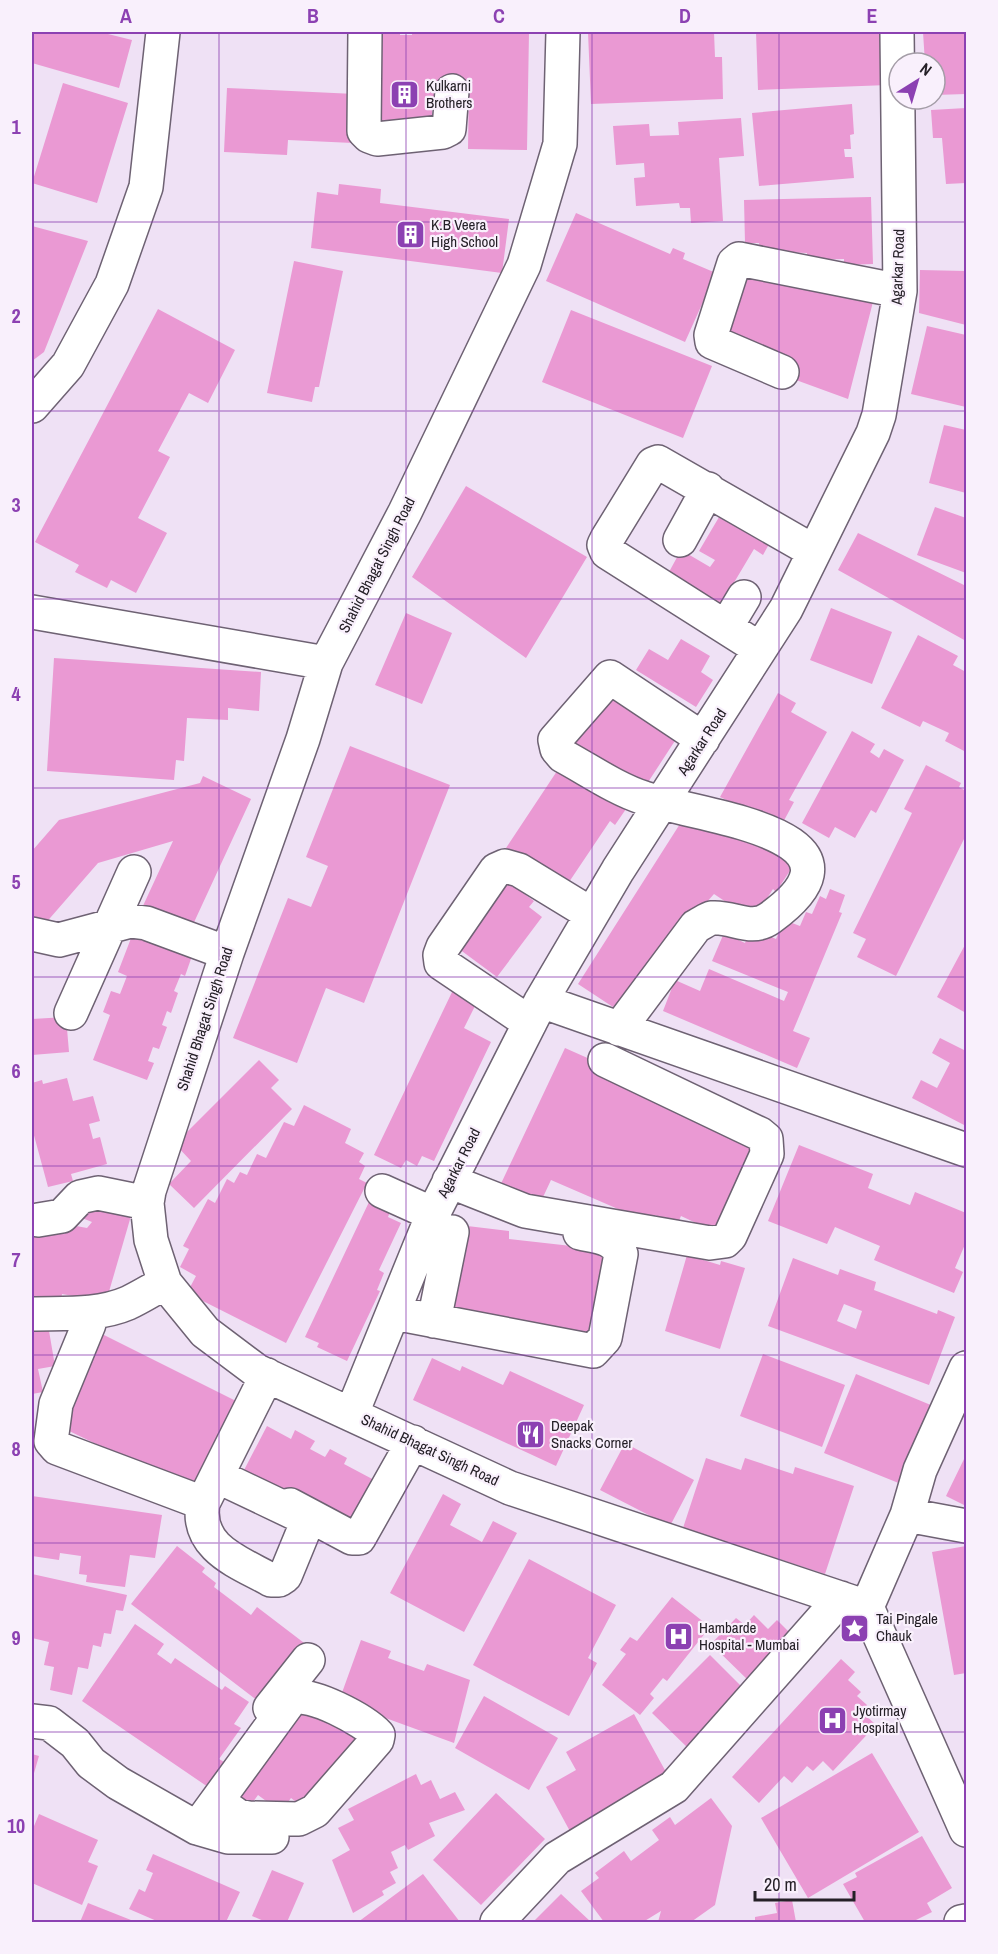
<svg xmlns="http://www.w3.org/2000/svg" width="998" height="1954" viewBox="0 0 998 1954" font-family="'Archivo Narrow',sans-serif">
<rect width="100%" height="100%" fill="#efe1f5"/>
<!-- building -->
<path fill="#ea99d3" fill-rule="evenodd" d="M32 32H100L132 40 119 88 32 63Z
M373 32H400V35H412V32H529L527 150 468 149 469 82 438 81V106H432V120L404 119V129H371Z
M588 32H714L715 57H722L723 99 591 104Z
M756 32H886L888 85 758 90Z
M923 32H966V94L935 95V63H925Z
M63 83 128 103 97 203 32 183Z
M227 88 355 94 353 143 288 140 287 155 224 152Z
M852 104 854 134 850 135 851 149H844L845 157H852L854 178 759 186 752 113Z
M966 108V183L946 184 942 138H933L931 110Z
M741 118 744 156 719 158 723 221 691 223 690 208H680L679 203 636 206 634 178 645 177 644 163 616 165 613 126 649 124 650 136 679 135 678 122Z
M339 184 381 189 380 203 509 219 502 273 311 248 317 192 338 195Z
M871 197 873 264 844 265V259L807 260V253L760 251 759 243H745L744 200Z
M576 213 670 254 673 248 685 253 683 259 716 273 685 342 546 281Z
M32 226 88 241 44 352 32 361Z
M294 261 343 271 319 387H315L312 402 267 393Z
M743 265 874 298 848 399 785 376 719 336Z
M920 270 966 271V325L919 313Z
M158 309 235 350 208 403 189 393 158 451 170 457 138 518 167 533 136 593 111 580 107 588 75 572 79 565 35 542Z
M571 310 712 366 683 438 542 382Z
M927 326 966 335V407L911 394Z
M944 425 966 430V493L929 483Z
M466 486 587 557 526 658 412 577Z
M725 507 774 535 763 555 754 549 729 591 724 620 663 583 681 550 710 567 715 560 699 551Z
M935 507 966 518V573L917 555Z
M858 533 966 586V641L838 570Z
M831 608 892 632 872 684 810 660Z
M406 613 452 633 422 704 375 685Z
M918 635 958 656 953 665 966 672V752L945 741 949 733 923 721 920 727 881 708Z
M681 639 710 656 701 672 713 680 696 707 636 670 649 649 668 660Z
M54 658 261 672 259 711 228 708V720L187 718 184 761 176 760 174 780 47 771Z
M609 682 682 730 641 793 567 744Z
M778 693 796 703 791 712 827 732 789 800 794 802 781 826 720 797Z
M852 731 875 744 870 752 879 758 884 749 904 760 876 813 871 810 855 838 835 827 829 838 802 823Z
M350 746 450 785 364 1003 326 988 297 1063 233 1038 288 898 311 907 328 866 306 857Z
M561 765 626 809 615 825 610 821 565 888 506 848Z
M926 765 961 783 959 787 966 791V835L896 976 857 957 866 939 853 933 912 813 904 809Z
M203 776 251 799 190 931 142 908 173 841 98 863 37 933 32 928V851L59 820 200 783Z
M685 816 713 822 799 857 776 892 773 889 753 920 714 894 613 1007 578 984Z
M504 879 534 901 529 907 542 917 497 977 455 946Z
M830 889 845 895 839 912 842 913 793 1031 810 1038 797 1068 663 1011 675 980 700 991 709 969 784 1001 788 992 712 961 724 933 745 943 751 928 776 939 784 920 800 926 806 912 812 914 820 896 826 899Z
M133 933 192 956 185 976 181 974 174 991 178 993 171 1013 167 1011 162 1025 167 1027 159 1049 153 1047 148 1061 154 1063 147 1080 93 1060 110 1015 103 1012 111 991 120 994 127 976 118 972Z
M966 943V1013L937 997Z
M453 990 477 1002 464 1028 491 1042 434 1161 422 1156 417 1166 406 1160 401 1168 374 1155Z
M66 1017 69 1052 32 1055V1019Z
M940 1038 966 1051V1126L912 1098 921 1080 937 1088 950 1063 932 1053Z
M565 1048 592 1060 590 1065 762 1142 724 1236 681 1216 677 1225 655 1215 650 1227 617 1212 618 1209 551 1180 537 1210 498 1190Z
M259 1060 279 1080 271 1088 292 1109 194 1208 169 1184 191 1161 175 1144Z
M67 1078 73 1101 93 1096 100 1121 89 1124 93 1139 100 1137 107 1164 71 1174 73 1181 48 1187 32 1128V1083L42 1080 43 1084Z
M304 1105 351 1129 345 1143 364 1153 359 1162 365 1166 359 1179 367 1183 286 1343 187 1293 196 1276 180 1267 189 1249 183 1246 208 1199 215 1203 227 1179 234 1183 240 1172 247 1175 257 1154 266 1158 284 1122 294 1126Z
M799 1145 873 1174 868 1188 910 1205 915 1192 966 1213V1242L955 1268 963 1272 954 1293 874 1260 880 1246 835 1227 827 1244 768 1221Z
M369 1202 390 1212 388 1217 401 1223 379 1270 384 1273 377 1290 380 1291 347 1361 317 1347 319 1343 305 1337Z
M77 1203 133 1209 106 1302 62 1294 60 1309 32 1305 33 1229 64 1234 71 1225 87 1228 92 1222 77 1216Z
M459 1225 509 1231V1239L607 1250 598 1337 451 1314Z
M687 1255 720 1265 721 1261 745 1268 720 1349 665 1331Z
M793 1258 838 1275 840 1269 876 1282 874 1290 937 1314 938 1310 955 1317 929 1385 768 1326ZM844 1304 862 1311 856 1329 837 1321Z
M48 1325 55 1366 38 1369 43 1392 32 1394V1329Z
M100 1333 236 1401 202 1495 65 1429Z
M763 1354 845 1385 822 1447 740 1416Z
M432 1358 460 1371 462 1366 503 1385 510 1371 584 1405 556 1466 413 1400Z
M856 1374 938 1408 906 1486 824 1453Z
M267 1426 291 1439 295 1430 315 1441 310 1449 325 1457 330 1449 347 1458 344 1464 376 1481 355 1535 242 1474Z
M625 1443 694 1480 670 1526 600 1490Z
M966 1455V1506L946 1496Z
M706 1458 741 1470 745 1458 793 1474 795 1467 854 1486 825 1574 683 1528Z
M443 1494 461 1504 450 1525 482 1542 493 1521 517 1533 464 1632 390 1593Z
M32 1496 162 1515 155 1558 130 1555 125 1587 86 1582 87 1575 79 1574 81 1556 60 1553 59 1560 32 1556Z
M177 1546 205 1568 202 1572 216 1583 214 1587 251 1615 257 1607 312 1649 267 1708 131 1604Z
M966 1546V1673L954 1675 932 1552Z
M529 1559 616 1605 588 1658 597 1663 569 1716 473 1665Z
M32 1574 127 1595 123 1611 116 1610 111 1634 104 1633 101 1647 93 1645 88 1669 78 1667 72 1695 50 1690 54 1667 44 1665 49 1642 32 1638Z
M672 1597 710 1627 667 1681 663 1678 650 1694 654 1698 640 1715 602 1685 626 1654 620 1650 630 1637 637 1641Z
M754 1615 768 1629 777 1620 796 1639 752 1684 711 1644 736 1618 745 1625Z
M135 1624 164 1644 157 1654 171 1664 175 1658 222 1690 225 1686 249 1702 234 1724 241 1728 219 1759 224 1762 208 1787 82 1701Z
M361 1640 391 1651 388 1658 424 1671 427 1664 470 1680 454 1743 339 1701Z
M710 1655 749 1694 691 1751 652 1713Z
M841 1659 855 1672 848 1680 861 1692 857 1696 867 1705 861 1711 876 1725 833 1771 823 1761 813 1771 807 1766 792 1783 784 1776 759 1803 732 1777Z
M484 1696 558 1738 529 1790 455 1748Z
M301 1700 371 1736 305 1809 291 1798 281 1812 258 1795 247 1810 229 1796Z
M634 1714 671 1781 572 1835 546 1787 576 1770 566 1752Z
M872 1753 919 1832 808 1898 761 1818Z
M32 1754 39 1756 32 1780Z
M416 1774 421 1785 431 1780 440 1799 455 1792 465 1810 429 1823 435 1836 408 1850 405 1845 391 1852 398 1868 390 1872 396 1883 382 1891 384 1895 353 1913 332 1860 350 1850 338 1828 354 1820 348 1809Z
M496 1793 545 1839 481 1905 433 1860Z
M711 1798 732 1826 715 1905 691 1922H658L661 1911 643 1922H604L581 1891 599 1878 595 1873 624 1851 631 1861 659 1840 652 1830 670 1817 675 1825Z
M39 1814 98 1840 88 1862 98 1866 82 1905 32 1883V1831Z
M922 1836 952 1888 927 1903 932 1912 912 1922H865L843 1884 857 1877 855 1873Z
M153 1854 240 1892 226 1922H159L129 1909 139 1889 145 1892 153 1873 146 1870Z
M272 1870 304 1883 287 1922H266L252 1916Z
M423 1874 460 1922H358Z
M561 1894 591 1922H533Z
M792 1900 796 1922H755V1917L777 1913 775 1903Z
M88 1903 136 1922H80Z"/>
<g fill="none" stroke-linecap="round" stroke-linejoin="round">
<defs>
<path id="minor" d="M365 32 364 131 369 136 377 139 443 132 449 129 452 91
M563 32 560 144 524 265 405 512 326 663 303 739 227 953 149 1191 147 1203 151 1240 165 1283 205 1332 257 1371 510 1488 867 1607
M782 372 712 342 711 335 734 263 739 259 900 291
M32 406 68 365 112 284 146 187 163 32
M680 540 708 489
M32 612 326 663
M726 627 744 597
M760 649 607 552 604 545 607 539 653 464 658 462 813 551
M32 934 59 940 130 921 146 923 227 953
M541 1001 966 1150
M71 1013 134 872
M530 1023 441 963 440 955 443 947 496 870 505 866 519 870 591 914
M619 1029 696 926C701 924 707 919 712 918 733 916 751 932 770 918 888 833 695 816 644 798 616 789 589 770 563 756L557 749 555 740 610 677 703 739
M449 1181 525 1211 710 1243 725 1241 730 1236 767 1154 766 1139 760 1134 605 1060
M382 1191 433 1214
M38 1220 62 1216 80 1197 98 1193 147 1203
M394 1313 593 1351 605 1338 621 1254C614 1237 597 1237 580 1233
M32 1314C63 1313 98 1316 128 1303 141 1297 153 1289 165 1283
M434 1321 452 1232
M89 1324 56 1404 51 1441 57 1448 203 1503
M352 1413 433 1214 541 1001 618 870 786 609 873 433 879 415 900 291 897 32
M217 1476 303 1517 306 1525 285 1576 279 1580H271C239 1562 195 1548 203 1503L267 1375
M290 1505 352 1538H359L413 1442
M907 1515 966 1526
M867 1607 907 1515 920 1470 966 1368
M867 1607 966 1830
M270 1708 308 1660
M32 1721 49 1723 75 1743 91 1763 118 1783 197 1828 228 1837H272
M197 1828 292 1698C310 1691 364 1720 378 1735L377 1740 315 1811 299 1819 248 1818 238 1816 217 1801
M497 1922 557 1858 674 1787 841 1598
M961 1922 966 1921"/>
</defs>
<!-- minor casing -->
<use href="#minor" stroke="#6e6273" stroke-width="36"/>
<!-- minor -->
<use href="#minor" stroke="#fff" stroke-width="33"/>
</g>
<!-- grid -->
<path fill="none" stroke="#8c41b2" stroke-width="1.5" stroke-opacity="0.55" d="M219 32V1922M406 32V1922M592 32V1922M779 32V1922M32 222H966M32 411H966M32 599H966M32 788H966M32 977H966M32 1166H966M32 1355H966M32 1543H966M32 1732H966"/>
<!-- icons -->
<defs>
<symbol id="building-square" viewBox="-11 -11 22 22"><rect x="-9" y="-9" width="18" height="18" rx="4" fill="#8c41b2" stroke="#f9f0fc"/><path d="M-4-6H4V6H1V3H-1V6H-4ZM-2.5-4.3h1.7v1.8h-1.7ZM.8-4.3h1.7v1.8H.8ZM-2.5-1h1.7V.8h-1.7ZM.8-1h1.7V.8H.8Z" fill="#fff"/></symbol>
<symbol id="restaurant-square" viewBox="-11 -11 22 22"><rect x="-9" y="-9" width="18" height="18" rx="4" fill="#8c41b2" stroke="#f9f0fc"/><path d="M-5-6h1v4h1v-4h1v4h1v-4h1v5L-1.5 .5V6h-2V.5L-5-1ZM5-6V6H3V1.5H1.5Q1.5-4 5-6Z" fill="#fff"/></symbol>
<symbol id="sight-square" viewBox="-11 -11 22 22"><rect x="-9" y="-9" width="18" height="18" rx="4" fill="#8c41b2" stroke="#f9f0fc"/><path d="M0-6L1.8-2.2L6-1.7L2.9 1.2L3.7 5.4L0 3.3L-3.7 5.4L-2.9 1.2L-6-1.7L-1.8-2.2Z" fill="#fff"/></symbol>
<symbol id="hospital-square" viewBox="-11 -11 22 22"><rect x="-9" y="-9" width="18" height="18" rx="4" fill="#8c41b2" stroke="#f9f0fc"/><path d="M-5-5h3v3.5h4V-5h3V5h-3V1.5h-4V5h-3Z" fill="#fff"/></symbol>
</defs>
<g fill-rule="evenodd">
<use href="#building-square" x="388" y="78" width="33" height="33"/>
<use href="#building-square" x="394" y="218" width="33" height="33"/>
<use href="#restaurant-square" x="514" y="1418" width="33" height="33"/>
<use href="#sight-square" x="838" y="1612" width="33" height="33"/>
<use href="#hospital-square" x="662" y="1620" width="33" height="33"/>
<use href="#hospital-square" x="816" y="1704" width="33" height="33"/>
</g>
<g text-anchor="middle" stroke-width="4.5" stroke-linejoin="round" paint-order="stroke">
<!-- poi labels -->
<g font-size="15" fill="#252027" stroke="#f9f0fc" text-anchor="start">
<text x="426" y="91">Kulkarni<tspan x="426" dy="17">Brothers</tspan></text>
<text x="431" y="230">K.B Veera<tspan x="431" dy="17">High School</tspan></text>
<text x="551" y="1431">Deepak<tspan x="551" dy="17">Snacks Corner</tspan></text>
<text x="876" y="1624">Tai Pingale<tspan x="876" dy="17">Chauk</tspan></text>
<text x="699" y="1633">Hambarde<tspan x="699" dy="17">Hospital - Mumbai</tspan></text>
<text x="853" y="1716">Jyotirmay<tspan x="853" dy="17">Hospital</tspan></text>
</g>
<!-- street labels -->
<g font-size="15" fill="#252027" stroke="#f9f0fc">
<text transform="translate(898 267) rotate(-88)" y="5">Agarkar Road</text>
<text transform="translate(377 565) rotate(-63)" y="5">Shahid Bhagat Singh Road</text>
<text transform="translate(702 742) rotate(-57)" y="5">Agarkar Road</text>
<text transform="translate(205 1019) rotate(-72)" y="5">Shahid Bhagat Singh Road</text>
<text transform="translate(459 1163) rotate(-63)" y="5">Agarkar Road</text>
<text transform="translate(430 1450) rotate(25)" y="5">Shahid Bhagat Singh Road</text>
</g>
</g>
<!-- border -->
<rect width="998" height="1954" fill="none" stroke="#f9f0fc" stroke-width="66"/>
<!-- north arrow -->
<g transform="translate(917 81) rotate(37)"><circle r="28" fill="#f9f0fc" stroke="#a49da7" stroke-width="1.5"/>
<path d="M0-4.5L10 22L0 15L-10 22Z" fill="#8c41b2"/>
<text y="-9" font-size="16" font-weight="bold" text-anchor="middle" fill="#252027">N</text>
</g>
<!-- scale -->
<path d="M755 1891v9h99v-9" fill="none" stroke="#252027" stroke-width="3"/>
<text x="764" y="1891" font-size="18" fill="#252027" stroke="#f9f0fc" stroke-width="4.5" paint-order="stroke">20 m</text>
<rect x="33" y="33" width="932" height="1888" fill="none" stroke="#8c41b2" stroke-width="2"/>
<g font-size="20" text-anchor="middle" font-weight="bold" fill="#8c41b2">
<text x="126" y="23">A</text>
<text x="313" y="23">B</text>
<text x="499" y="23">C</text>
<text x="685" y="23">D</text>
<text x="872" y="23">E</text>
<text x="16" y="134">1</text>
<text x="16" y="323">2</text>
<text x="16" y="512">3</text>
<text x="16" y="701">4</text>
<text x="16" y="889">5</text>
<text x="16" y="1078">6</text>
<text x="16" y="1267">7</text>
<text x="16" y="1456">8</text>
<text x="16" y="1645">9</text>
<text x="16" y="1833">10</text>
</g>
</svg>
